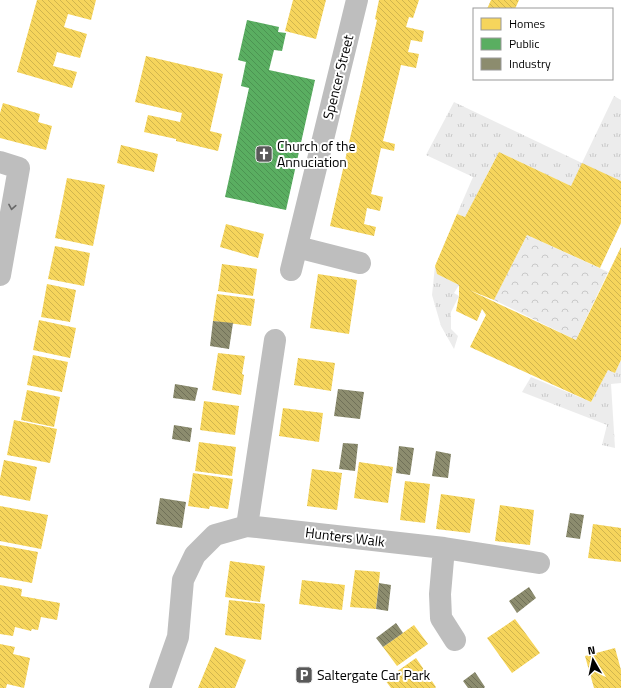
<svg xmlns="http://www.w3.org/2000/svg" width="621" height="688" viewBox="0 0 621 688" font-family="'Titillium Web',sans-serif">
<defs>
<pattern id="grass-tufts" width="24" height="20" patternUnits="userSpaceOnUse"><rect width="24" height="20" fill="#ececec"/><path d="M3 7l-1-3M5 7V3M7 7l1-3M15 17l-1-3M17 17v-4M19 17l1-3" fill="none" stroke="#c9c9c9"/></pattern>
<pattern id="forest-crowns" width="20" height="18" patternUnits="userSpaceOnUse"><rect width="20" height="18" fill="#ececec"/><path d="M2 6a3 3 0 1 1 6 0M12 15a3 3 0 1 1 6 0" fill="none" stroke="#c9c9c9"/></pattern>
<pattern id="homes-back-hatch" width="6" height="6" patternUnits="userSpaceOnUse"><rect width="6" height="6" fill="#f6d55c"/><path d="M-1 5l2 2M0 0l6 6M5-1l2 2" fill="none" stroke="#d1b54e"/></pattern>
<pattern id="public-back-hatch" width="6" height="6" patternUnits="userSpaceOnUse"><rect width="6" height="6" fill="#5aae61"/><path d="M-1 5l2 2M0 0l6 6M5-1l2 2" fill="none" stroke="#4c9452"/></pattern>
<pattern id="industry-back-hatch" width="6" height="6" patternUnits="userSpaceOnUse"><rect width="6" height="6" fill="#8c8c6e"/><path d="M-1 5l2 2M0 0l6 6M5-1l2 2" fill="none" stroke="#707058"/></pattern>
</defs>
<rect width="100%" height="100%" fill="#fff"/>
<!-- grass -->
<path fill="url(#grass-tufts)" d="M614 96 621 100V181L582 164 571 186 499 152 465 217 457 214 473 177 426 155 454 102 582 163Z
M435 266 437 274 459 285 454 293 459 296 451 312V329L458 336 454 349 441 326 432 295Z
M621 360V383L611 384 615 448 602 445 607 425 522 392 531 377 591 402 608 370 615 373Z"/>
<!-- forest -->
<path fill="url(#forest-crowns)" d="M527 235 608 272 576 340 494 300Z"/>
<!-- homes -->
<path fill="url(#homes-back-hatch)" d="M37 0H96L91 20 68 14 64 27 87 34 80 58 57 52 55 60 53 66 77 72 72 88 17 72Z
M293 0H326L316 39 285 31Z
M379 0H419L413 18 409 17 406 27 424 31 422 42 411 40 408 52 419 54 416 68 401 65 383 141 395 144 394 151 381 148 371 194 383 197 380 211 367 208 364 224 376 227 374 236 330 226 377 20 375 19Z
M491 0H519L515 9H487Z
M146 56 223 74 210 131 222 134 218 151 176 141V139L144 132 148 115 180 122 182 113 135 102Z
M3 103 40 114 38 122 52 126 46 150 0 138V113Z
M121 145 158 154 154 172 117 163Z
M499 152 571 186 582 163 621 181V223L600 268 527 235 494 300 469 290 576 340 621 247V360L615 373 608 370 591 402 470 347 486 315 482 309 477 321 456 311 459 296V285L437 274 435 266 457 214 465 217Z
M67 178 105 185 93 246 55 238Z
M226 224 264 234 258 258 220 247Z
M55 246 90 253 84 286 48 279Z
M222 264 257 269 253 296 218 291Z
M318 274 357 280 349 334 310 328Z
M47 284 76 290 70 322 41 317Z
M217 294 255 299 251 326 213 321Z
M39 320 76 328 70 358 33 350Z
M218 353 245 356 242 374 244 375 241 395 212 390Z
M33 355 68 362 62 392 27 385Z
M298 358 335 363 331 391 294 385Z
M27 390 60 397 54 427 21 420Z
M204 401 239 406 235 435 200 430Z
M283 408 323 413 319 442 279 436Z
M14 420 57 429 50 463 7 455Z
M199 442 236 447 232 476 195 471Z
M4 460 37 467 30 501 0 495V479Z
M359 462 393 467 388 503 354 498Z
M312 469 342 473 337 510 307 506Z
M193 473 233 479 228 509 210 506 209 509 188 506Z
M405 481 430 484 425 523 400 520Z
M441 494 475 499 470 533 436 529Z
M500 505 534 510 530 545 495 541Z
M0 506 48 515 41 549 0 541Z
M593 524 621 528V562L588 558Z
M0 545 38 552 32 583 0 577Z
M230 561 265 566 260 602 225 597Z
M355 570 380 572 376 609 350 607Z
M302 580 345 585 342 610 299 604Z
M0 585 22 589 21 596 60 603 57 620 41 617 38 630 32 629 31 631 15 627 13 636 0 634Z
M229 600 265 604 261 640 225 635Z
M515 619 540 653 512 673 487 638Z
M414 625 428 644 397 666 383 647Z
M0 644 15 647 13 654 30 658 24 688 7 684 6 688H0Z
M215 647 246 660 235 688H198Z
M615 648 621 670V688H594L585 656Z
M416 658 436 687 435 688H391L385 680Z"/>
<!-- public -->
<path fill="url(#public-back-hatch)" d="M247 20 279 27 278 32 286 33 282 51 274 50 269 70 315 80 286 210 225 197 249 88 241 86 246 62 238 60Z"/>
<!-- industry -->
<path fill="url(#industry-back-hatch)" d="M213 321 233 323 229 349 210 346Z
M175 384 198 388 195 401 173 398Z
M338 389 364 392 360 419 334 416Z
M174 425 192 428 190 442 172 439Z
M343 443 358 444 355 471 339 469Z
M399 446 414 448 410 475 396 473Z
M436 451 451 454 448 478 432 476Z
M160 498 186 502 182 528 156 524Z
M570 513 584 515 580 539 566 537Z
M379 583 391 585 388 611 376 609Z
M529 587 536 598 517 613 509 601Z
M396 623 403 633 383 647 376 638Z
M475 672 485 687 484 688H468L463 681Z"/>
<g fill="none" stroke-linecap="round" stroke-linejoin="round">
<!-- minor -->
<path stroke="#bebebe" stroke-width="22" d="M0 162 19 168 0 275
M297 247 360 263
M291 270 357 0
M247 526 275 340
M444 548 440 594 441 618 455 640
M160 688 178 637 183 580 195 555 215 535 247 526 444 548 539 563"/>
</g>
<!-- one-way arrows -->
<defs><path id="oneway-chevron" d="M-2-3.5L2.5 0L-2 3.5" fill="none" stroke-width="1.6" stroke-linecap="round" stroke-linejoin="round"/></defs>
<use stroke="#686868" href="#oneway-chevron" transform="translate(12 207) rotate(100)"/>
<!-- icons -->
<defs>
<symbol id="church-square" viewBox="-11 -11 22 22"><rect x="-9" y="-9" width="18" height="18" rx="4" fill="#595959" stroke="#fff"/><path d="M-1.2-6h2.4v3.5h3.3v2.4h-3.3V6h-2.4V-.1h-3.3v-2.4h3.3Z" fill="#fff"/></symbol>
<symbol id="parking-square" viewBox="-11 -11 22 22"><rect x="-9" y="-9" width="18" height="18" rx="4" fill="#595959" stroke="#fff"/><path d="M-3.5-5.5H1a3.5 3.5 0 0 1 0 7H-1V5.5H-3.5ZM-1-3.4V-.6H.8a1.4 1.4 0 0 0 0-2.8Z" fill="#fff"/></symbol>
</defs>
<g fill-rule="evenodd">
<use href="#church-square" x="254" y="144" width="20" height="20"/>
<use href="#parking-square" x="294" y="665" width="20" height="20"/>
</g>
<g text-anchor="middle" stroke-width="4" stroke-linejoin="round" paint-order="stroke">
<!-- street labels -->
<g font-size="14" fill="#000" stroke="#fff">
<text transform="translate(338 77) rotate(-76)" y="5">Spencer Street</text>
<text transform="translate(345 537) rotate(7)" y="5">Hunters Walk</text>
</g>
<!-- poi labels -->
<g font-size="14" fill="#000" stroke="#fff" text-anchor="start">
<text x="277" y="151">Church of the<tspan x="277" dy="16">Annuciation</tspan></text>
<text x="317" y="680">Saltergate Car Park</text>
</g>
</g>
<!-- legend -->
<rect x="473" y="8" width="140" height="72" fill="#ffffff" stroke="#999999"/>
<rect x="481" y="18" width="20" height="12" fill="#f6d55c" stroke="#999999"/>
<text x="509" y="28" font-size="12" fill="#000000">Homes</text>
<rect x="481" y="38" width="20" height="12" fill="#5aae61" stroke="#999999"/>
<text x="509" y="48" font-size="12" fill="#000000">Public</text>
<rect x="481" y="58" width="20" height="12" fill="#8c8c6e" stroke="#999999"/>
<text x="509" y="68" font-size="12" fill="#000000">Industry</text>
<!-- north arrow -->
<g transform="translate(593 660) rotate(351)" stroke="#ffffff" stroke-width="3" paint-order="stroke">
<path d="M0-3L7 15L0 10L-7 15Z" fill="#000000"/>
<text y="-6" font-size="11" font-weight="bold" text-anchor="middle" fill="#000000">N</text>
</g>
</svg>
